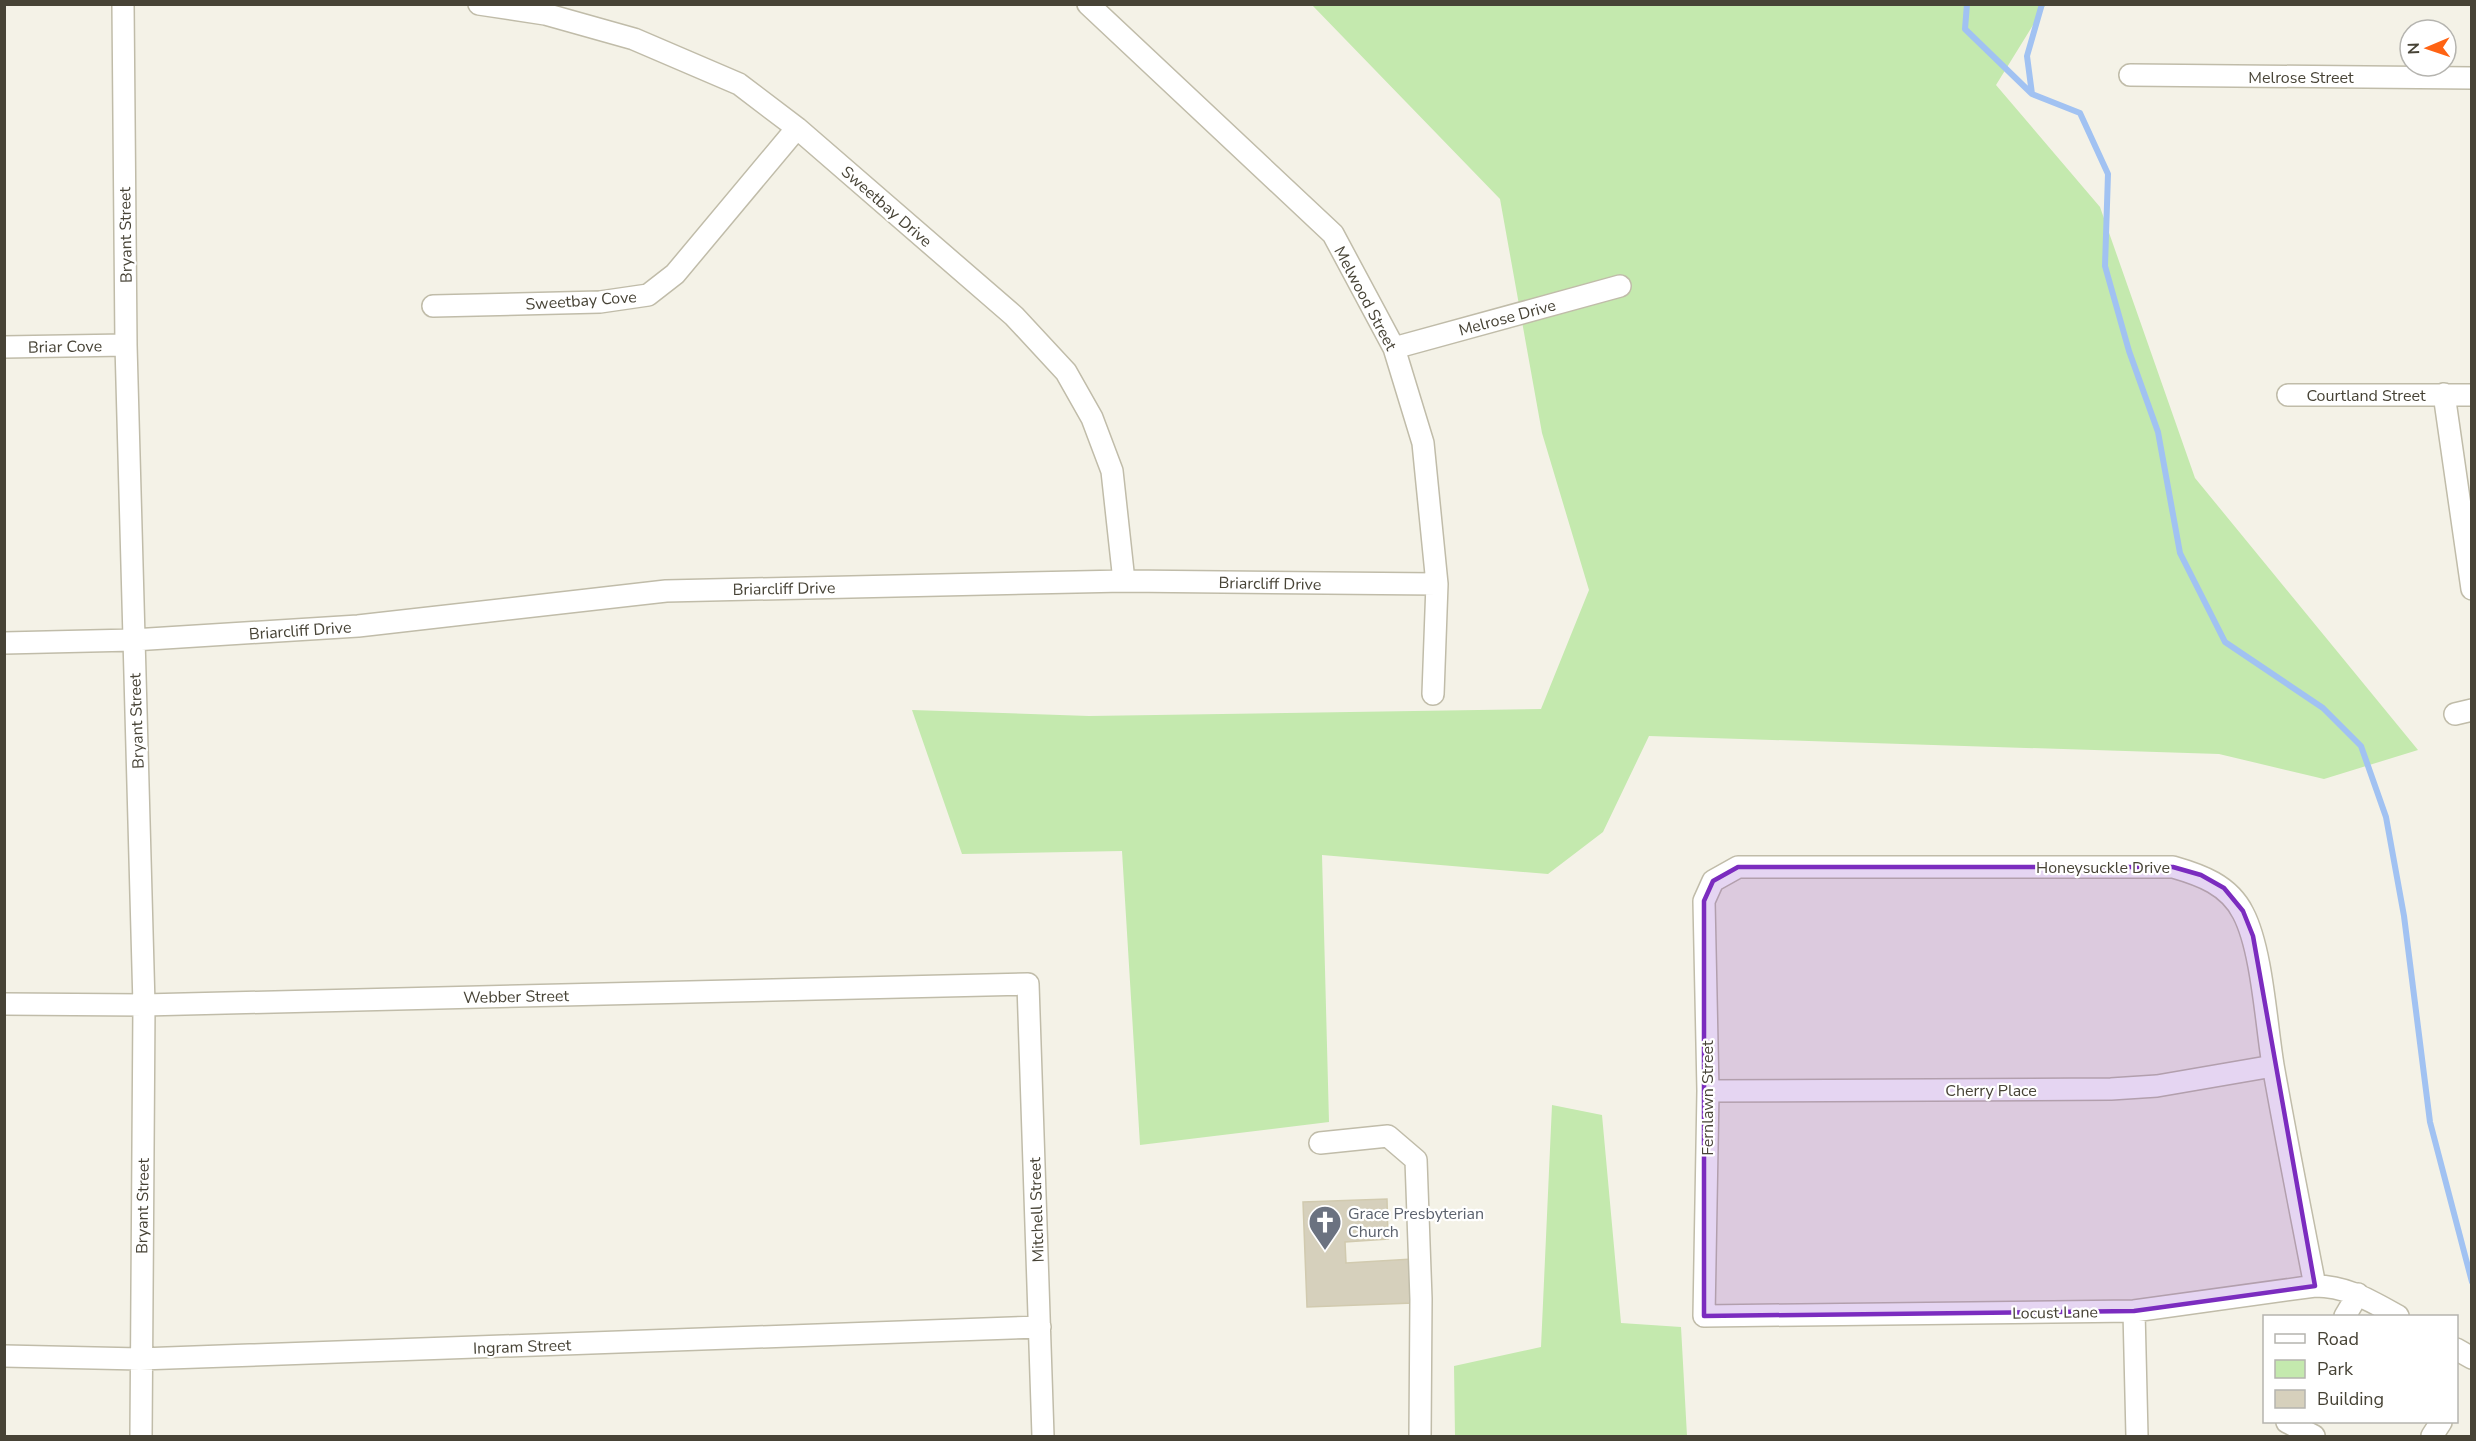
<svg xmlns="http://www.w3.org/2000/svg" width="2476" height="1441" viewBox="0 0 2476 1441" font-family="'Nunito Sans',sans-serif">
<rect width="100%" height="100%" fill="#f4f2e7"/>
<!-- green -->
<path fill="#c4e9ae" d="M2046 4 1996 85 2100 207 2195 478 2418 750 2324 779 2219 754 1649 736 1603 832 1548 874 1322 855 1329 1122 1140 1145 1122 851 962 854 912 710 1089 716 1541 709 1589 590 1542 433 1500 199 1312 5Z
M1552 1105 1602 1115 1621 1323 1681 1327 1687 1436H1455L1454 1366 1541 1347Z"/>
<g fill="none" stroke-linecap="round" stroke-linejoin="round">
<!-- stream -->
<path stroke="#a1c2f2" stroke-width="6" d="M1967 4 1965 29 2031 93
M2042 4 2027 56 2032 94 2080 113 2108 174 2105 266 2129 351 2158 432 2180 553 2225 642 2323 708 2361 746 2386 817 2404 916 2430 1122 2472 1282"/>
</g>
<!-- building -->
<path fill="#d6d0bc" stroke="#d1caaf" stroke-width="1.5" d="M1387 1199 1388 1239 1345 1242 1346 1263 1412 1259 1413 1303 1307 1307 1303 1202Z"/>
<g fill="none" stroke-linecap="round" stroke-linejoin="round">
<defs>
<path id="minor" d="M123 4 126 345 144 1005 141 1436
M479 4 545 14 634 39 739 84 797 128 1014 316 1066 372 1092 418 1112 471 1124 581
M1088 4 1333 234 1394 348 1423 443 1437 584 1433 694
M2130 75 2472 78
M433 306 600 302 648 295 675 274 797 128
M4 347 126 345
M1394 348 1620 286
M2444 394 2472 589
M2288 395H2472
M4 643 133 640 358 626 666 591 1124 581 1437 584
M2455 714 2472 710
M4 1004 144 1005 1028 984 1043 1436
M1708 1091 2111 1089 2157 1086 2273 1066
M1320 1143 1388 1136 1416 1160 1421 1299 1420 1436
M2315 1286C2301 1213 2286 1139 2273 1065 2266 1023 2262 949 2243 913 2229 885 2201 875 2173 867H1738L1713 881 1704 901 1708 1091 1704 1316 2134 1311 2315 1286C2347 1286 2371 1301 2398 1316
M2134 1311 2137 1436
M2345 1316 2358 1294
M2456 1349 2472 1358
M4 1356 140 1359 1040 1327
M2287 1422 2314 1436
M2432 1436 2441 1422"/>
</defs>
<!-- minor casing -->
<use href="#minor" stroke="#c0bca9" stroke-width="24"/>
<!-- minor -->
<use href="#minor" stroke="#fff" stroke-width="21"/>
</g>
<!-- marked area -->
<path fill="#7b2cbf" fill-opacity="0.2" stroke="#7b2cbf" stroke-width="4.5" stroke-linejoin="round" d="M1738 867H2173L2201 875 2224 888 2243 911 2253 936 2315 1286 2134 1311 1704 1316V901L1713 881Z"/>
<!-- icons -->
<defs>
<symbol id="church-pin" viewBox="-11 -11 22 30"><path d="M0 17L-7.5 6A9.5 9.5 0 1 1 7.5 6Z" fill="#6b7280" stroke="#fff"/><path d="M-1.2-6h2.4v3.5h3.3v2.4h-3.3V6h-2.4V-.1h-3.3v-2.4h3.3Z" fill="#fff"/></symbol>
</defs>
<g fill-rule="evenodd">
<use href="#church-pin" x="1306" y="1203" width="38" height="52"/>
</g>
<g text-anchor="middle" stroke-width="4.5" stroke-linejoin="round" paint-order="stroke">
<!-- street labels -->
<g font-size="16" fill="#474336" stroke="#fff">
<text x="2301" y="83">Melrose Street</text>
<text transform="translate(887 206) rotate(41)" y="6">Sweetbay Drive</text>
<text transform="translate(125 235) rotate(-91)" y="6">Bryant Street</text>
<text transform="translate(1366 298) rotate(62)" y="6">Melwood Street</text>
<text transform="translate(581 300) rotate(-4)" y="6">Sweetbay Cove</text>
<text transform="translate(1507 317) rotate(-15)" y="6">Melrose Drive</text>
<text transform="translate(65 346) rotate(-1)" y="6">Briar Cove</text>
<text x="2366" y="401">Courtland Street</text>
<text transform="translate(1270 583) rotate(1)" y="6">Briarcliff Drive</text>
<text transform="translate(784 588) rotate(-1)" y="6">Briarcliff Drive</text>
<text transform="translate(300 630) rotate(-4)" y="6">Briarcliff Drive</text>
<text transform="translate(136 721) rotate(-92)" y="6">Bryant Street</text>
<text x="2103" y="873">Honeysuckle Drive</text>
<text transform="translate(516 996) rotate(-1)" y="6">Webber Street</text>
<text x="1991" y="1096">Cherry Place</text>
<text transform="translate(1707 1098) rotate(-90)" y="6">Fernlawn Street</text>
<text transform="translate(142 1206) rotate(-89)" y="6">Bryant Street</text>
<text transform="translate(1036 1210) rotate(-92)" y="6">Mitchell Street</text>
<text transform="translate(2055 1312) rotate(-1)" y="6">Locust Lane</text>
<text transform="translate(522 1346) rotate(-2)" y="6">Ingram Street</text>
</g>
<!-- worship labels -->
<g font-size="16" fill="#5b616d" stroke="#fff" text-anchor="start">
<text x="1348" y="1219">Grace Presbyterian<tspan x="1348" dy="18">Church</tspan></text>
</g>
</g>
<!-- border -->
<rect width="2476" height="1441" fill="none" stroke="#474336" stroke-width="12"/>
<!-- legend -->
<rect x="2263" y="1315" width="195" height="108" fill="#ffffff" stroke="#b5b4af" stroke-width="1.5"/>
<rect x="2275" y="1334" width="30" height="9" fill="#ffffff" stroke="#b5b4af" stroke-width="1.5"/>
<text x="2317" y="1345" font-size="18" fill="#474336">Road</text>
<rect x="2275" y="1360" width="30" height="18" fill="#c4e9ae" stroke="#b5b4af" stroke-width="1.5"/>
<text x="2317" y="1375" font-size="18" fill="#474336">Park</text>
<rect x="2275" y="1390" width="30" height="18" fill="#d6d0bc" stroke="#b5b4af" stroke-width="1.5"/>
<text x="2317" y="1405" font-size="18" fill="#474336">Building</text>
<!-- north arrow -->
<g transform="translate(2428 48) rotate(268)"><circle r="28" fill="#ffffff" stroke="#b5b4af" stroke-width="1.5"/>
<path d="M0-4.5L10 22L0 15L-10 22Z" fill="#ff6313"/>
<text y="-9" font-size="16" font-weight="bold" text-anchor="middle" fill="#474336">N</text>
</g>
</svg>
